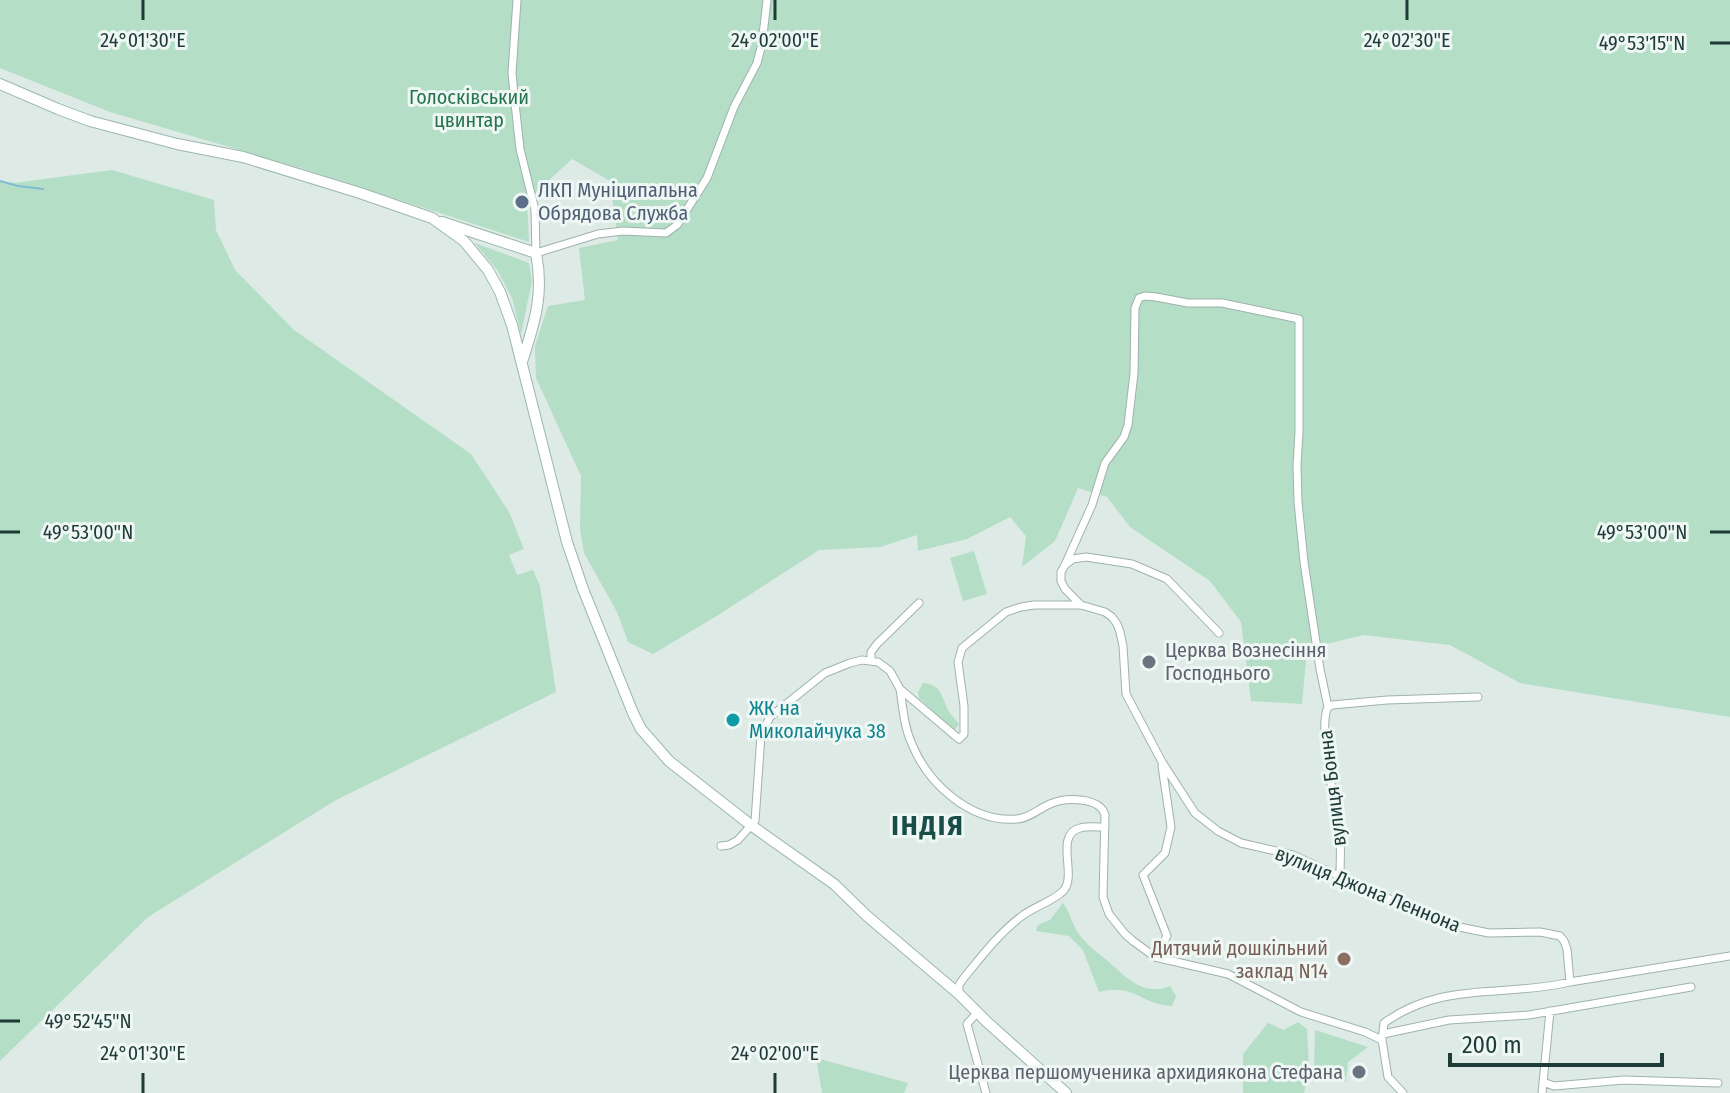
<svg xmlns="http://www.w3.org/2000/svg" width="1730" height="1093" viewBox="0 0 1730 1093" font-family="'Fira Sans Condensed',sans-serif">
<rect width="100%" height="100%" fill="#ddeae6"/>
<!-- green -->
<path fill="#b4dec5" d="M0 0H1730V717L1520 683 1450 645 1363 635 1307 649 1302 704 1251 701 1241 622 1210 581 1130 527 1107 497 1078 488 1055 541 1022 567 1026 536 1010 517 967 539 918 551 917 535 880 547 819 550 715 617 653 654 628 642 617 612 584 553 580 529 581 476 536 378 535 346 548 306 585 300 579 248 618 240 610 181 572 159 527 200 529 242 301 168 110 112 0 68Z
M112 170 214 200 216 230 235 270 294 330 471 454 509 512 524 549 509 555 517 575 533 570 540 586 556 692 336 800 148 917 0 1061V181L14 183Z
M475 243 529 263 532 281 521 334 512 298 498 271Z
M974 551 987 594 963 601 950 558Z
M923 683C944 685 941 699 950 713 953 717 956 720 959 724L954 731 919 698 918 692Z
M1063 903C1070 912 1071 921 1077 931 1085 944 1097 952 1109 962 1127 978 1144 997 1170 986L1176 996 1172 1006C1141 1005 1135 983 1099 992L1083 950 1069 936 1036 931 1038 925 1050 920Z
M1298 1022 1307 1029 1309 1067 1304 1093H1243V1054L1268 1023 1284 1030Z
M1315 1030 1368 1047 1348 1062 1346 1081 1327 1078V1073L1314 1071Z
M816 1058 908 1083 904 1093H822Z"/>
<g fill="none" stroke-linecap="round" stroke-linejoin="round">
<!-- stream -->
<path stroke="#80bcd5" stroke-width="2" d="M0 181 18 186 43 189"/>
<defs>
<path id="street" d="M517 0 512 73 514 94 520 149 535 210 536 253 598 234 623 231 666 233 677 225 707 178 734 107 757 63 762 44 767 0
M1065 565 1092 505 1105 463 1124 437 1128 425 1134 373 1135 308 1139 298 1145 296 1156 297 1188 303H1222L1299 319V432L1297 465 1298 502 1304 562 1320 669 1328 707
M1081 605 1065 589 1061 581V572L1065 565 1073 559 1086 557 1132 564 1167 579 1219 633
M871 661V652L877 644 919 603
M900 689C903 708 904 727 912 744 928 784 971 823 1017 819 1030 818 1038 809 1050 804 1066 797 1100 797 1105 815L1103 897 1109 914 1125 934 1133 941 1155 957 1228 974 1301 1012 1365 1032 1382 1040 1388 1077 1403 1093
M721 846 729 845 738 840 755 821 761 735 770 717 825 673 850 663 862 660 878 662 890 671 900 689 959 739 964 734V706L958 662 962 648 1006 612 1021 607 1034 605H1081L1105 612 1112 617 1117 624 1120 632 1123 646 1126 694 1162 762 1195 813 1218 831 1241 843 1293 855 1429 917 1449 925 1489 933 1540 932 1560 936 1564 941 1567 949 1570 982
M1340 876C1340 864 1341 851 1340 838 1337 811 1317 728 1328 707L1332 705 1387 700 1478 697
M1155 957 1167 936 1143 875 1165 853 1171 827 1162 766
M959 993V985L963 979C981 957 999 933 1022 916 1033 907 1056 900 1064 890 1077 874 1054 835 1080 828 1088 826 1097 827 1105 827
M977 1013 967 1024 986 1093
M1383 1034 1449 1020 1529 1015 1691 987
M1382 1040 1384 1023C1444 980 1504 998 1570 982L1730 956
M1543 1082 1554 1086 1624 1080 1718 1083
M1542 1093 1550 1011"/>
<path id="secondary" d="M0 84 58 109 90 121 177 144 243 157 360 193 432 218 464 241 488 270 500 292 512 325 567 542 583 589 633 713 641 729 669 761 752 826 834 884 867 916 960 995 987 1022 1066 1093
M442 222 536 253C544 294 535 321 523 359"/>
</defs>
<!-- street casing -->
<use href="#street" stroke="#a0b2ae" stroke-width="9"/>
<!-- secondary casing -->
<use href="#secondary" stroke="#9cb7b1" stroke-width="12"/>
<!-- street -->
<use href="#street" stroke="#fff" stroke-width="7"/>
<!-- secondary -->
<use href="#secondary" stroke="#fff" stroke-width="10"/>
</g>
<!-- ticks -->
<path fill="none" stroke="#1e3b37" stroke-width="3" d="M143 0V20M775 0V20M1407 0V20M1710 43H1730M0 532H20M1710 532H1730M0 1021H20M143 1073V1093M775 1073V1093"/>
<!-- markers -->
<circle fill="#5c6f8a" stroke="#eef7f4" stroke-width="3" cx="522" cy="202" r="8"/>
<g fill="#6b7280" stroke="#eef7f4" stroke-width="3">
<circle cx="1149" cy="662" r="8"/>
<circle cx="1359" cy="1072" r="8"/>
</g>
<circle fill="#0f9aa8" stroke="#eef7f4" stroke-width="3" cx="733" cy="720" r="8"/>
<circle fill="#8d6e63" stroke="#eef7f4" stroke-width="3" cx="1344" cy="959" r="8"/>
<g text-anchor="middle" stroke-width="6" stroke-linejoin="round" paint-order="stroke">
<!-- park labels -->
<g font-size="20" fill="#25744f" stroke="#eef7f4">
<text x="469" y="104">Голосківський<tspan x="469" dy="23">цвинтар</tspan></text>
</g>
<!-- service labels -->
<g font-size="20" fill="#4e5e75" stroke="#eef7f4" text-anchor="start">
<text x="538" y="197">ЛКП Муніципальна<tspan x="538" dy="23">Обрядова Служба</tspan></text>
</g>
<!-- worship labels -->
<g font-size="20" fill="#5b616d" stroke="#eef7f4" text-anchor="start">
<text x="1165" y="657">Церква Вознесіння<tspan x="1165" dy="23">Господнього</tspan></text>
<text x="1343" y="1079" text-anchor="end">Церква першомученика архидиякона Стефана</text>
</g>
<!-- culture labels -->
<g font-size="20" fill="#0d838f" stroke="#eef7f4" text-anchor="start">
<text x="749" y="715">ЖК на<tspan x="749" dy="23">Миколайчука 38</tspan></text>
</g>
<!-- street labels -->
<g font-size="20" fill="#1e3b37" stroke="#eef7f4">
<text transform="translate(1332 788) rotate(-97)" y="7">вулиця Бонна</text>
<text transform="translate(1368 889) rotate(22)" y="7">вулиця Джона Леннона</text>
</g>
<!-- education labels -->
<g font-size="20" fill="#785e54" stroke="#eef7f4" text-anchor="end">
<text x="1328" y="955">Дитячий дошкільний<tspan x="1328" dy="23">заклад N14</tspan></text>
</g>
<!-- district labels -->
<g font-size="28" font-weight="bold" letter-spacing="2" fill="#194e48" stroke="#eef7f4">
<text x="928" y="835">ІНДІЯ</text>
</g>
</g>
<g font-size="20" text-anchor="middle" fill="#1e3b37" stroke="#eef7f4" stroke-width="6" stroke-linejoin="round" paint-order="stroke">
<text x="143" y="47">24°01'30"E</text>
<text x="775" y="47">24°02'00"E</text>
<text x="1407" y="47">24°02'30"E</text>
<text x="1642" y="50">49°53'15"N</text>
<text x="88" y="539">49°53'00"N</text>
<text x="1642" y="539">49°53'00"N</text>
<text x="88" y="1028">49°52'45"N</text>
<text x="143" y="1060">24°01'30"E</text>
<text x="775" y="1060">24°02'00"E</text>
</g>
<!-- scale -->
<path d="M1450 1053v12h212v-12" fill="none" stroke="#1e3b37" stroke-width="4"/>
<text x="1462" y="1053" font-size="24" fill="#1e3b37" stroke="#eef7f4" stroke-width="6" paint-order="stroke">200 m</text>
</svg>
